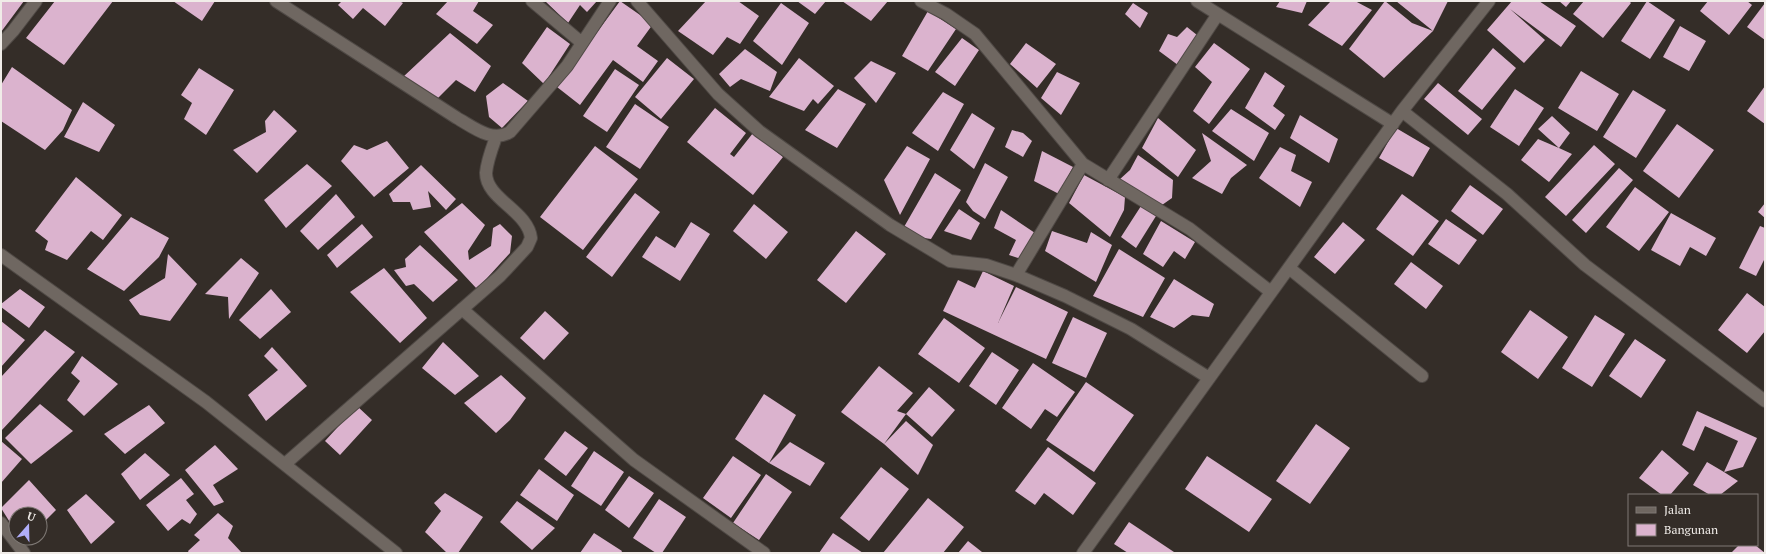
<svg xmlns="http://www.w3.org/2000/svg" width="1766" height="554" viewBox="0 0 1766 554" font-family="'PT Serif',serif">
<rect width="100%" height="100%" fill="#342d28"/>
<!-- building -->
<path fill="#dbb3ce" d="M1 1H24L1 32Z
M55 1H113L64 65 26 38Z
M173 1H215L202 21Z
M342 1H399L403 3 385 26 363 8 353 19 338 5Z
M448 1H479L473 11 493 25 477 44 436 14Z
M545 1H597L587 12 580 5 568 23Z
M620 1 653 24 637 46 658 61 643 82 613 60 580 105 557 87Z
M706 1H738L759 16 740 44 727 37 713 55 678 31Z
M797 1H826L815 14Z
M842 1H888L871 21Z
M1280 1H1307L1302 13 1276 7Z
M1331 1H1355L1372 10 1342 46 1308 25Z
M1385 1 1412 23 1433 31 1384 78 1349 49Z
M1396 1H1448L1433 31Z
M1512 1H1539L1576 26 1561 47 1510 9 1545 40 1524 63 1487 30Z
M1559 1H1571L1566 7Z
M1584 1H1629L1631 3 1603 38 1573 14Z
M1647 1 1675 20 1650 59 1621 41Z
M1708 1H1747L1752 5 1729 35 1700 11Z
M781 3 809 23 782 65 753 41Z
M1133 3 1148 13 1140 28 1125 14Z
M1765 3V40L1747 27Z
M928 11 956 29 928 71 902 56Z
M1680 26 1706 41 1689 71 1663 57Z
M547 27 570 44 544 84 522 63Z
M1187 27 1202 39 1182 68 1159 51 1168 34 1177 37Z
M450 33 491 66 475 92 456 80 437 99 403 77Z
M962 38 979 50 955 86 935 72Z
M1026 43 1056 64 1037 88 1010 64Z
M1214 43 1250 69 1209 124 1193 111 1212 82 1195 67Z
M1493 48 1516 68 1482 110 1458 91Z
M745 49 777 72 770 91 741 79 730 87 719 74Z
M667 58 694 79 661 119 635 97Z
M799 58 834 86 818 104 813 99 804 111 769 97Z
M871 61 896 73 876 103 854 78Z
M12 67 72 110 63 130 45 150 1 121V85Z
M199 68 234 90 206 135 184 119 192 103 181 95Z
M615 69 639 85 607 132 583 116Z
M1581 71 1619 94 1597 131 1558 108Z
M1057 72 1080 83 1061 115 1041 98Z
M1265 72 1285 86 1273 106 1285 115 1275 130 1245 108Z
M503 83 528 101 502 128 489 117 486 96Z
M1438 83 1482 119 1468 135 1424 99Z
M1765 86V124L1747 111Z
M838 89 866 104 837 148 805 130Z
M1515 89 1544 108 1519 146 1490 127Z
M1633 90 1666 110 1636 158 1603 137Z
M943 92 964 104 938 151 912 133Z
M83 102 115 125 99 152 64 137Z
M635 104 669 127 640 169 606 147Z
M715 108 746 133 730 154 734 157 753 133 783 157 753 195 687 142Z
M1231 109 1269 133 1254 161 1212 131Z
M274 110 297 131 257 173 233 150 266 132 265 121Z
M972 113 995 128 974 169 950 150Z
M1300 115 1338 139 1329 163 1290 138Z
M1552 116 1570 133 1559 148 1572 154 1549 182 1521 160 1538 139 1559 148 1538 129Z
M1158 118 1196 150 1178 177 1142 148Z
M1677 124 1714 150 1679 198 1643 171Z
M1396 128 1430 148 1413 177 1379 158Z
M1012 130 1023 133 1032 141 1023 157 1005 147Z
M1202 133 1247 165 1231 178 1222 194 1192 178 1211 161Z
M387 141 409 168 374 197 341 161 354 145 367 150Z
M1594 145 1615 164 1566 216 1545 197Z
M595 146 638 179 583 250 540 217Z
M907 146 930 159 900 215 884 180Z
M1280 147 1296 155 1291 171 1312 182 1300 207 1259 178Z
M1042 151 1073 167 1059 194 1034 181Z
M1138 155 1173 180 1172 198 1162 205 1119 180 1130 170Z
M985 163 1008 177 985 219 973 211 966 202Z
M307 164 332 186 286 228 264 200Z
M421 165 456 199 446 210 428 191 431 207 413 210 410 202H393L389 194Z
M1619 168 1633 180 1586 233 1572 220Z
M935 173 961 190 931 239 917 237 904 227Z
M1084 175 1125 197 1124 210 1110 237 1069 203Z
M76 177 122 215 103 240 91 231 67 260 45 250 48 241 35 231Z
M1470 185 1503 209 1483 235 1451 211Z
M1635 187 1669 212 1639 251 1606 227Z
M635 193 660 212 612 277 586 257Z
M336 194 355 217 318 250 300 231Z
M1402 194 1439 221 1413 256 1376 229Z
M462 203 485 225 468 251 469 260 491 246 493 228 500 224 512 236 510 253 477 289 424 232Z
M1765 203V218L1758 212Z
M754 204 788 232 766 259 733 231Z
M1141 206 1156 216 1136 248 1121 237Z
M959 209 980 223 971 240 944 231Z
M1001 210 1035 233 1021 259 1009 255 1016 240 994 228Z
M1671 213 1716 238 1706 256 1690 247 1680 266 1651 250Z
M131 217 169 238 159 257 124 291 87 269Z
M1446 219 1477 240 1459 265 1428 244Z
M1161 221 1195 242 1185 259 1174 251 1163 267 1143 254Z
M691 222 710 234 680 281 642 257 656 236 675 248Z
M1343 222 1365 240 1335 274 1314 257Z
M362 224 373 237 337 268 327 255Z
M1760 226 1765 228V258L1756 276 1739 268Z
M856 231 886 254 846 303 817 280Z
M1052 231 1087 243 1091 232 1112 245 1096 282 1045 251Z
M420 245 458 280 433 302 414 284 406 286 394 270 406 267 405 259Z
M1119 249 1165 278 1143 317 1093 296Z
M168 254 197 284 170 321 140 315 129 300 165 278Z
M241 258 259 273 229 319 228 297 205 294Z
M1411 262 1443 286 1426 309 1394 284Z
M384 268 427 318 400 343 350 292Z
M983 271 1014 286 998 323 1016 287 1068 312 1046 359 943 311 958 280 975 288Z
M1174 279 1214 304 1209 317 1192 315 1174 328 1150 317Z
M20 289 45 307 29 328 1 307V304Z
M271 289 291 312 260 339 239 320Z
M1747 293 1765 307V331L1747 353 1718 330Z
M1530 310 1568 337 1538 379 1501 352Z
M545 311 569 333 544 360 520 338Z
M1595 315 1625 334 1592 387 1562 368Z
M1073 317 1107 333 1086 378 1052 363Z
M944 318 985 348 959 383 918 354Z
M1 321 25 340 1 367Z
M45 330 75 352 1 431V377Z
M1635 339 1666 360 1641 398 1609 376Z
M443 342 479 376 455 395 422 368Z
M272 347 307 386 266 421 248 395 278 370 264 356Z
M992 352 1019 370 996 405 969 386Z
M82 356 118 384 84 416 67 400 80 381 71 373Z
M1033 363 1075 392 1057 417 1045 409 1031 429 1002 408Z
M879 366 913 393 897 411 906 414 884 444 841 412Z
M501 375 526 398 510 420 496 433 464 403Z
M1086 382 1134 415 1094 472 1046 440Z
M929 387 955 410 932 437 906 414Z
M764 394 796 415 769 463 735 439Z
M40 404 73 431 31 464 5 438Z
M149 405 165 423 125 454 104 434Z
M357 406 372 420 340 455 325 441Z
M1697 411 1757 438 1743 467 1724 472 1738 441 1705 426 1694 451 1682 445Z
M906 421 933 445 918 475 884 444Z
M1316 424 1350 448 1310 504 1276 481Z
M565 431 588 448 566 476 544 459Z
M1 441 22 459 1 483Z
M790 442 825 463 810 486 769 463Z
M215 445 238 469 213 485 224 502 214 506 185 470Z
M1048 447 1096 483 1073 515 1044 493 1035 505 1015 491Z
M1662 450 1689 473 1670 495H1662L1639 478Z
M594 451 624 472 601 506 571 486Z
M145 453 170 475 140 500 121 474Z
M733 456 761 475 731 518 703 498Z
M1207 456 1272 499 1249 532 1185 489Z
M1707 462 1724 472 1738 481 1720 495H1710L1693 485Z
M881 467 909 489 869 541 840 518Z
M539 469 574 495 557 521 520 495Z
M766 474 792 492 759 540 733 523Z
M629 476 654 493 629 528 605 510Z
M181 478 194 494 186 500 197 514 190 524 182 519 168 531 146 505Z
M29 480 56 510 40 526V514H16V532L1 508Z
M445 493 483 517 458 553H447L425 532 441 511 434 503Z
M86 494 115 522 91 544 67 510Z
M928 498 964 527 943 553H883Z
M659 499 686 517 662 553H656L633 538Z
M517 501 555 528 532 550 500 522Z
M218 513 233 526 228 538 242 553H189L188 551 200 540 194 535Z
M1129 522 1174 552 1173 553H1128L1114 544Z
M594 533 622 551 621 553H580Z
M833 533 863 553H819Z
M20 538H29L24 543Z
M968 541 982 552 981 553H958Z
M1739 545H1755L1765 553H1731Z"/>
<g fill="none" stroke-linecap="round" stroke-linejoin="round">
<defs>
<path id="minor" d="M276 1 457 118C473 127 492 143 510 132L567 66 610 1
M532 1 582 43
M637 1 718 94 759 131 890 225 950 261 986 265 1016 275 1065 296 1131 329 1209 378
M921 1 946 14 975 34 1083 164 1190 229 1271 292
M1197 1 1393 124
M1489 1 1402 111 1507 194 1585 265 1765 401
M1 44 13 31 36 1
M1108 180 1218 14
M1 255 206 402 396 553
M1289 268 1422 376
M1016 275 1083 164
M462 309 634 460 764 553
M285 464 500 276 527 247 531 238C528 211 486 199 486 173 487 161 492 148 496 137
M1 523 24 553
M1083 553 1402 111"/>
</defs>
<!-- minor casing -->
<use href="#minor" stroke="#4f4945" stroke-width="14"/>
<!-- minor -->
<use href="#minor" stroke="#6f6761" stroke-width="12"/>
</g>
<!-- border -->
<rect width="1766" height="554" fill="none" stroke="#f0ece8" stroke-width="4"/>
<!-- legend -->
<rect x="1628" y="494" width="130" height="52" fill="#342d28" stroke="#7f7975"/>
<rect x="1636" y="507" width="20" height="6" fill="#6f6761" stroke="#7f7975"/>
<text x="1664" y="514" font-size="12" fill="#f0ece8">Jalan</text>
<rect x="1636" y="524" width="20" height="12" fill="#dbb3ce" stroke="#7f7975"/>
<text x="1664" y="534" font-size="12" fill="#f0ece8">Bangunan</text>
<!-- north arrow -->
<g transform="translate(28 526) rotate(20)"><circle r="19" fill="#342d28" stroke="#7f7975"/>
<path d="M0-3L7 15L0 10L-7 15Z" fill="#b0aefa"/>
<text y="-6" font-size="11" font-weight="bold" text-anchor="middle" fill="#f0ece8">U</text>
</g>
</svg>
